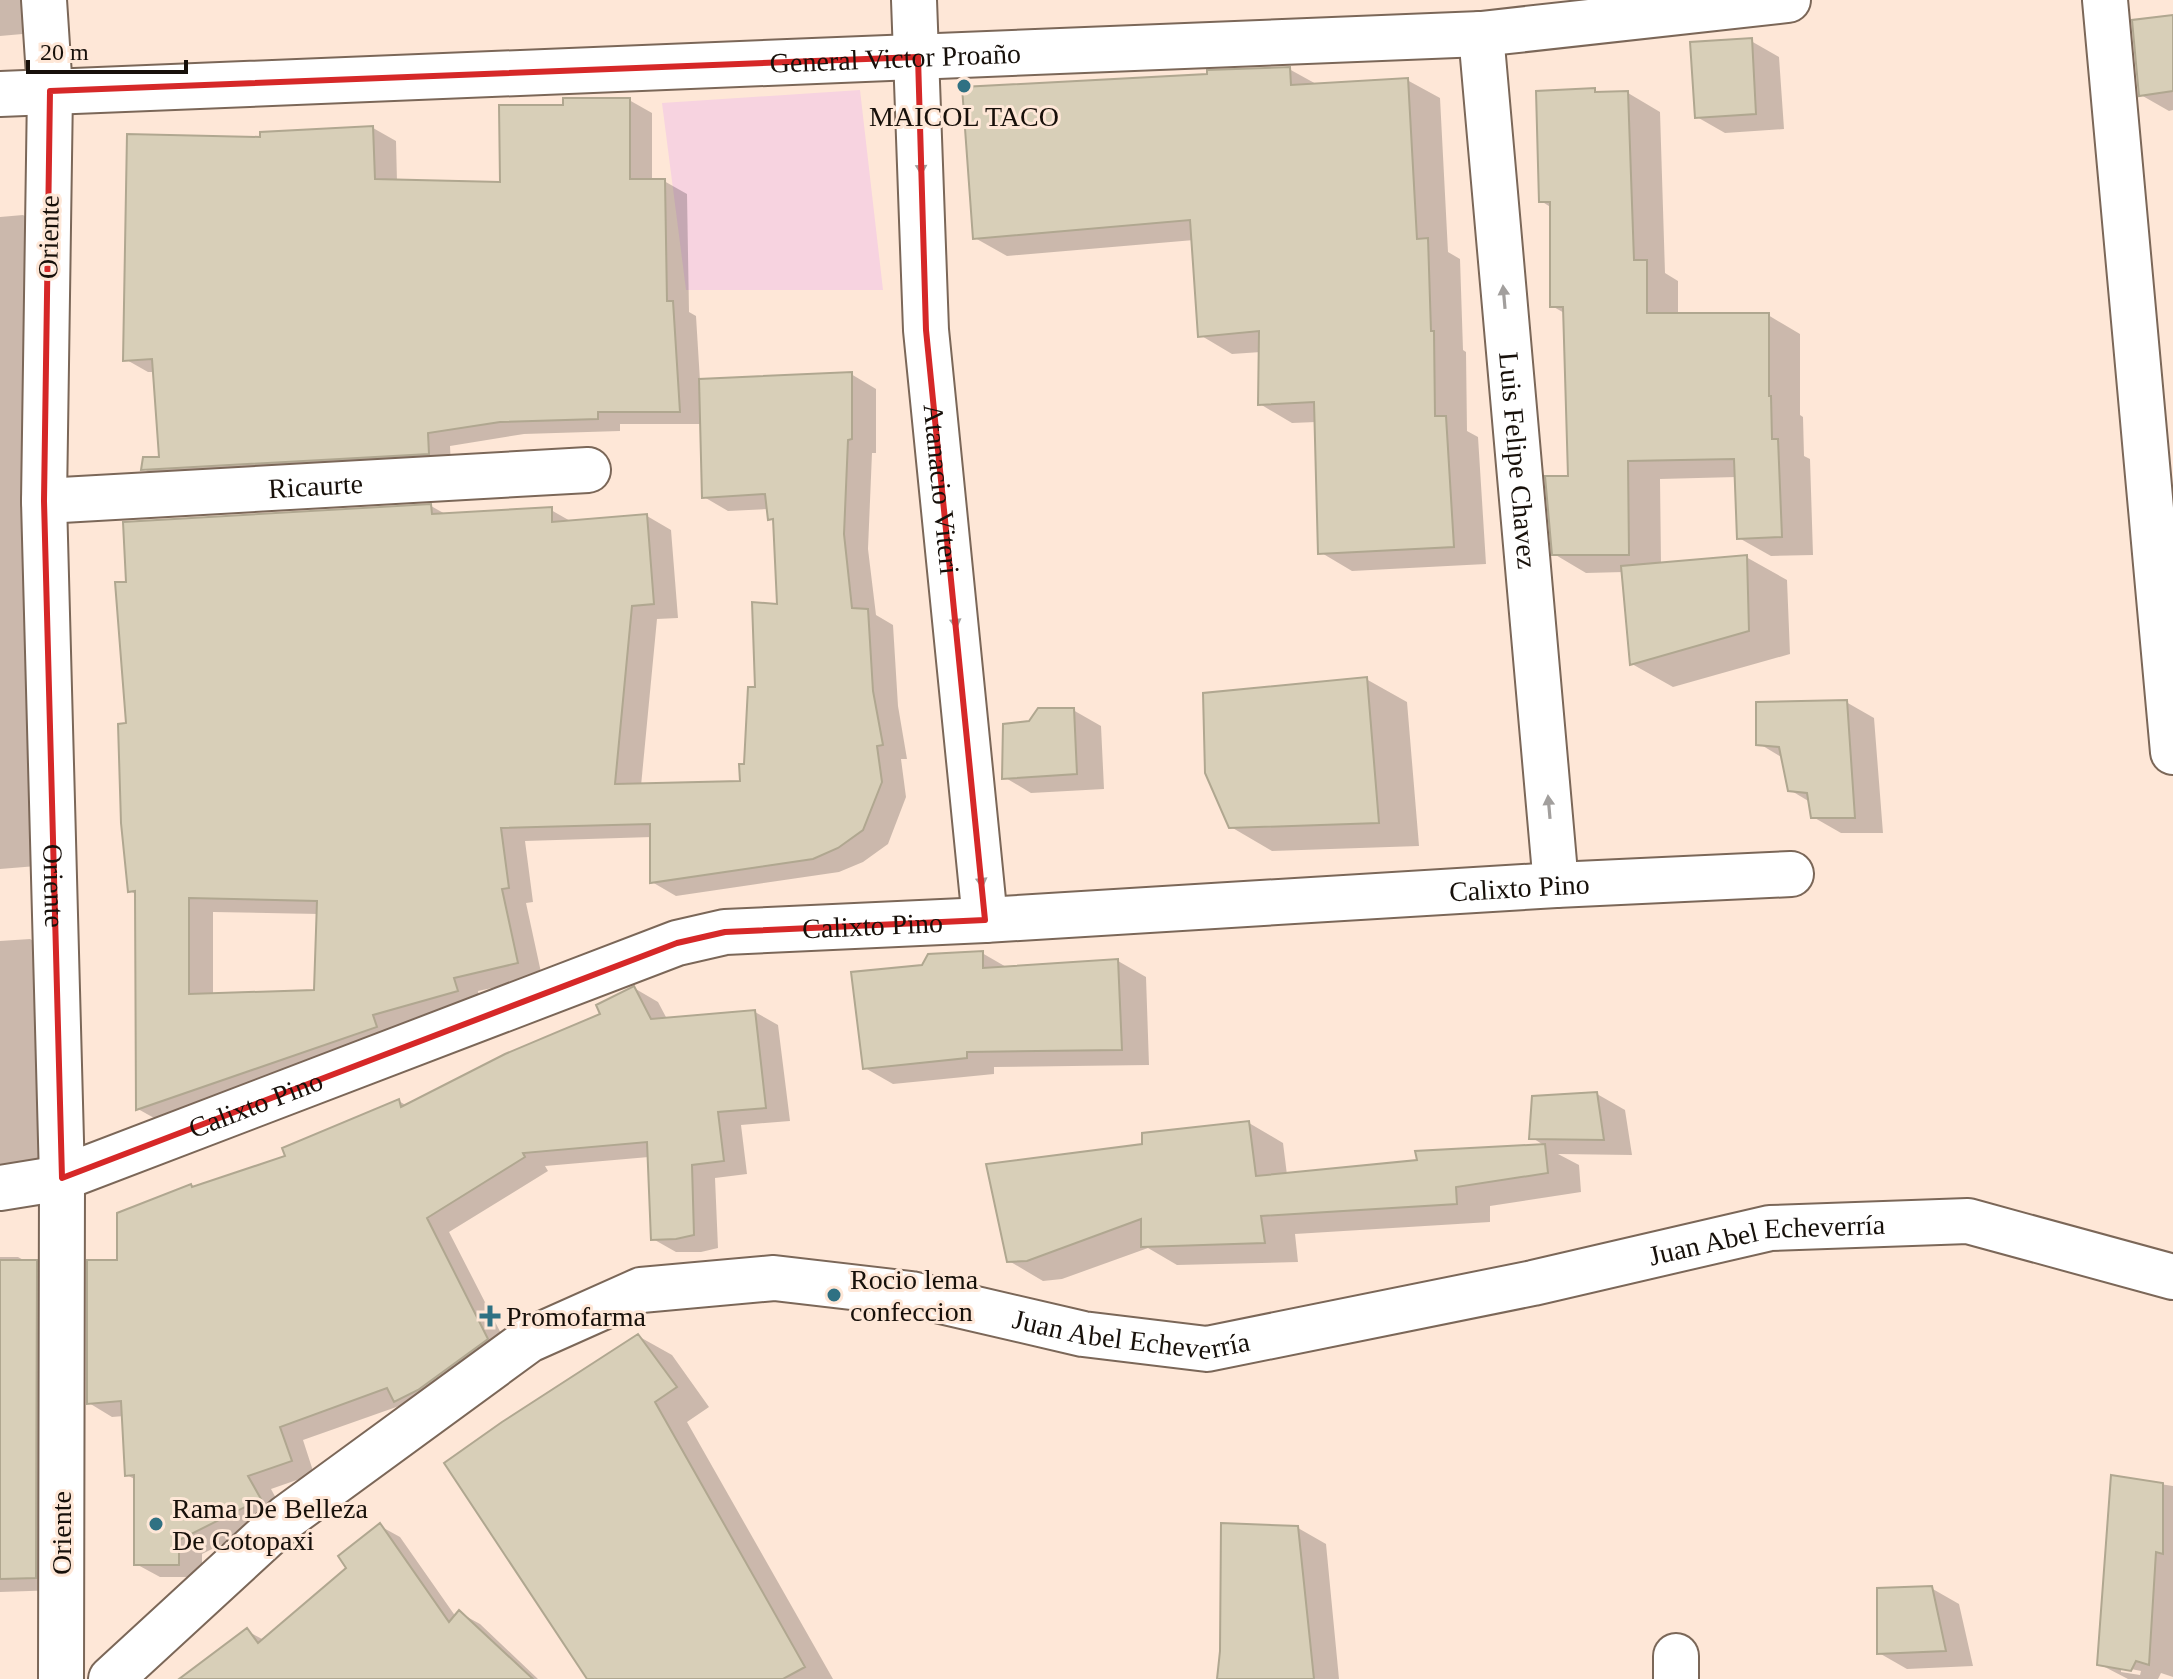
<svg xmlns="http://www.w3.org/2000/svg" width="2173" height="1679" viewBox="0 0 2173 1679" font-family="Georgia,serif">
<rect width="100%" height="100%" fill="#fee7d7"/>
<!-- green -->
<path fill="#f7d3e0" d="M860 90 883 290H686L662 103Z"/>
<!-- shadow -->
<path fill="#0003" fill-rule="evenodd" d="M0 0H34V33L0 36Z
M2173 17V110L2169 111 2141 95Z
M1751 41 1779 57 1784 129 1725 133 1697 117Z
M1289 69 1318 85 1407 80 1440 98 1448 252 1460 259 1463 350 1466 352 1467 431 1478 437 1486 564 1352 571 1320 552 1316 422 1292 423 1260 404 1261 352 1232 354 1200 335 1194 240 1007 256 975 238 1209 76Z
M1594 90 1600 94 1628 93 1660 112 1665 273 1678 281V315H1768L1800 334V415L1803 417 1804 456 1810 459 1813 555 1771 556 1739 538 1737 477 1660 479 1661 564 1746 557 1787 580 1790 654 1673 687 1632 664 1624 572 1586 573 1554 554 1570 478 1566 314 1552 306V208L1541 201Z
M629 100 652 113V181H664L687 194 689 312 696 316 700 381 851 374 876 389V453H872L868 549 876 615 893 625 898 706 907 759H901L906 797 888 844 863 862 839 872 676 896 652 882V837L525 841 533 902 526 903 542 977 478 991 481 1005 163 1123 138 1109 137 895 130 891 128 725 431 506 447 515 551 510 572 522 647 516 671 530 678 618 657 619 641 786 742 783 757 689 779 606 775 521 770 518 769 509 728 511 704 497 702 424H620V431L524 434 450 446 451 466 166 482 144 469 162 459 155 372H148L125 359 262 139 373 128 396 141 397 182 502 184 565 107ZM213 912 319 914 316 991 213 995Z
M23 215 44 227 49 865 0 869V217Z
M1366 679 1407 702 1419 846 1272 851 1231 827Z
M1846 702 1874 718 1883 833H1841L1813 817 1810 802 1790 790 1783 758 1758 743Z
M1073 710 1101 726 1104 789 1031 793 1004 777 1030 723Z
M30 939 56 954V1172L0 1185V941Z
M982 953 1008 968 1118 961 1146 977 1149 1065 994 1067V1074L893 1084 865 1068 923 967Z
M634 988 658 1002 667 1019 755 1012 778 1025 790 1121 741 1125 747 1174 715 1178 718 1248 701 1252H676L653 1239 649 1157 545 1166 548 1171 449 1232 511 1353 419 1414 402 1405 303 1440 314 1474 271 1489 284 1513 202 1554V1577H160L136 1564V1480L127 1475 124 1416 112 1417 89 1403 119 1262 191 1186 194 1188 288 1157 399 1101 407 1106 602 1015Z
M1597 1094 1625 1110 1632 1155 1558 1154 1579 1165 1581 1192 1490 1206V1222L1295 1234 1298 1262 1177 1265 1148 1248 1062 1279 1043 1281 1009 1261 1144 1146 1249 1123 1283 1143 1287 1175 1545 1146 1531 1137Z
M0 1257H18L27 1262H36L60 1275 59 1590 0 1592Z
M638 1336 672 1355 709 1407 687 1422 833 1679H590Z
M2113 1477 2173 1486V1677L2161 1673 2158 1679H2128L2099 1664ZM2121 1667 2141 1671 2140 1675 2121 1672Z
M380 1526 400 1537 456 1617 460 1613 480 1624 538 1679H183L247 1631 264 1640 349 1568Z
M1298 1528 1326 1544 1339 1679H1219Z
M1931 1588 1959 1604 1973 1666 1907 1669 1879 1653Z"/>
<!-- building -->
<path fill="#d8cfb8" stroke="#b0a790" stroke-width="2" fill-rule="evenodd" d="M2173 15V91L2139 96 2132 20Z
M1752 38 1756 114 1695 118 1690 42Z
M1290 67 1291 85 1408 78 1417 239 1428 238 1431 331H1434L1435 416H1446L1454 547 1318 554 1314 402 1258 405 1259 331 1198 337 1190 220 973 239 962 87 1207 74V70Z
M1595 88V92L1628 91 1634 260H1647V313H1769V396H1771L1772 439H1778L1782 537 1737 539 1734 459 1628 461 1629 555H1552L1545 476H1568L1563 307H1550V202H1539L1536 91Z
M563 98H630V179H665L667 301H673L680 412H598V419L500 422 428 433 429 454 141 470 143 457H159L152 359 123 361 127 134 260 137V132L373 126 375 179 500 182 499 105H563Z
M852 372V439L848 440 844 534 852 608 868 609 873 691 883 745 877 746 882 782 863 830 838 848 813 859 650 883V824L501 828 509 888 502 889 518 963 454 978 458 991 373 1015 377 1027 136 1110 135 891 128 892 121 823 118 724 126 723 115 582H126L123 522 431 504 432 514 552 507V522L647 514 654 604 632 606 615 784 740 781 739 764H744L748 687H755L752 602 777 604 773 519 768 520 765 494 702 498 699 379ZM189 898 317 901 314 990 189 994Z
M1747 555 1749 631 1630 665 1621 566Z
M1367 677 1379 823 1229 828 1205 773 1203 693Z
M1847 700 1855 818H1811L1807 793 1788 791 1779 747 1756 745V702Z
M1038 708H1074L1077 774 1002 779 1003 724 1029 721Z
M983 951V968L1118 959 1122 1050 967 1052V1058L863 1069 851 972 922 965 928 954Z
M634 986 651 1019 755 1010 766 1108 718 1112 724 1161 692 1165 694 1235 676 1239 651 1240 647 1142 523 1153 525 1157 427 1218 488 1339 418 1390 394 1402 387 1388 280 1427 292 1461 248 1476 261 1499 179 1540V1565H134V1475L125 1476 121 1401 87 1404V1260H117V1213L191 1184 192 1187 285 1156 282 1148 399 1099 401 1107 505 1054 600 1014 596 1005Z
M1597 1092 1604 1140 1529 1139 1532 1096Z
M1249 1121 1256 1176 1417 1160 1415 1151 1545 1144 1548 1173 1456 1187 1457 1204 1261 1216 1265 1243 1141 1247V1219L1027 1261 1007 1262 986 1164 1142 1144V1133Z
M0 1260H37L36 1578 0 1579Z
M638 1334 677 1387 655 1402 805 1667 783 1679H587L444 1463 502 1422Z
M2111 1475 2163 1483V1554L2156 1552 2149 1665 2136 1661 2131 1671 2097 1665Z
M380 1523 449 1622 459 1610 533 1679H179L247 1628 258 1643 346 1568 338 1556Z
M1221 1523 1298 1526 1314 1679H1217L1220 1651Z
M1932 1586 1946 1651 1877 1654V1588Z"/>
<g fill="none" stroke-linecap="round" stroke-linejoin="round">
<defs>
<g id="minor">
<path id="s1" d="M44 0 50 91 44 501 62 1178 61 1679"/>
<path id="s2" d="M914 0 926 330 985 920"/>
<path d="M2105 0 2173 752"/>
<path id="s3" d="M1481 34 1556 885"/>
<path id="s4" d="M0 94 1481 34 1788 0"/>
<path id="s5" d="M44 501 588 470"/>
<path id="s6" d="M0 1188 62 1178 677 943 725 932 985 920 1556 885 1791 874"/>
<path id="s7" d="M111 1679 287 1517 529 1340 641 1290 774 1278 911 1294 1083 1334 1207 1349 1533 1283 1770 1228 1968 1221 2173 1277"/>
<path d="M1676 1679V1656"/>
</g>
</defs>
<!-- minor casing -->
<use href="#minor" stroke="#7b6758" stroke-width="48"/>
<!-- minor -->
<use href="#minor" stroke="#fff" stroke-width="44"/>
</g>
<!-- one-way arrows -->
<defs><path id="oneway-solid" d="M-6-.8H1V-3.2L6.5 0L1 3.2V.8H-6Z" transform="scale(2)"/></defs>
<g fill="#a29f9d">
<use href="#oneway-solid" transform="translate(921 163) rotate(88)"/>
<use href="#oneway-solid" transform="translate(1504 297) rotate(-95)"/>
<use href="#oneway-solid" transform="translate(955 617) rotate(84)"/>
<use href="#oneway-solid" transform="translate(1549 807) rotate(-95)"/>
<use href="#oneway-solid" transform="translate(981 876) rotate(84)"/>
</g>
<!-- marked area -->
<path fill="none" stroke="#d62828" stroke-width="6" stroke-linejoin="round" d="M918 57 926 330 985 920 725 932 677 943 62 1178 44 501 50 91Z"/>
<!-- markers -->
<g fill="#2f7183" stroke="#fee7d7" stroke-width="3">
<circle cx="964" cy="86" r="8"/>
<circle cx="834" cy="1295" r="8"/>
<path d="M486 1304h8v8h8v8h-8v8h-8v-8h-8v-8h8z"/>
<circle cx="156" cy="1524" r="8"/>
</g>
<g text-anchor="middle" stroke-width="6" stroke-linejoin="round" paint-order="stroke">
<!-- street labels -->
<g font-size="28" fill="#17100a" stroke="#fee7d7">
<text dy="10" stroke="none"><textPath href="#s4" startOffset="896">General Victor Proaño</textPath></text>
<text transform="translate(48 237) rotate(-89)" y="10">Oriente</text>
<text dy="10" stroke="none"><textPath href="#s3" startOffset="428">Luis Felipe Chavez</textPath></text>
<text dy="10" stroke="none"><textPath href="#s5" startOffset="272">Ricaurte</textPath></text>
<text dy="10" stroke="none"><textPath href="#s2" startOffset="490">Atanacio Viteri</textPath></text>
<text dy="10" stroke="none"><textPath href="#s1" startOffset="886">Oriente</textPath></text>
<text dy="10" stroke="none"><textPath href="#s6" startOffset="1566">Calixto Pino</textPath></text>
<text dy="10" stroke="none"><textPath href="#s6" startOffset="918">Calixto Pino</textPath></text>
<text dy="10" stroke="none"><textPath href="#s6" startOffset="270">Calixto Pino</textPath></text>
<text dy="10" stroke="none"><textPath href="#s7" startOffset="1806">Juan Abel Echeverría</textPath></text>
<text dy="10" stroke="none"><textPath href="#s7" startOffset="1158">Juan Abel Echeverría</textPath></text>
<text transform="translate(61 1533) rotate(-90)" y="10">Oriente</text>
</g>
<!-- poi labels -->
<g font-size="28" fill="#17100a" stroke="#fee7d7" text-anchor="start">
<text x="964" y="126" text-anchor="middle">MAICOL TACO</text>
<text x="850" y="1289">Rocio lema<tspan x="850" dy="32">confeccion</tspan></text>
<text x="506" y="1326">Promofarma</text>
<text x="172" y="1518">Rama De Belleza<tspan x="172" dy="32">De Cotopaxi</tspan></text>
</g>
</g>
<!-- scale -->
<path d="M28 60v12h158v-12" fill="none" stroke="#17100a" stroke-width="4"/>
<text x="40" y="60" font-size="24" fill="#17100a" stroke="#fee7d7" stroke-width="6" paint-order="stroke">20 m</text>
</svg>
